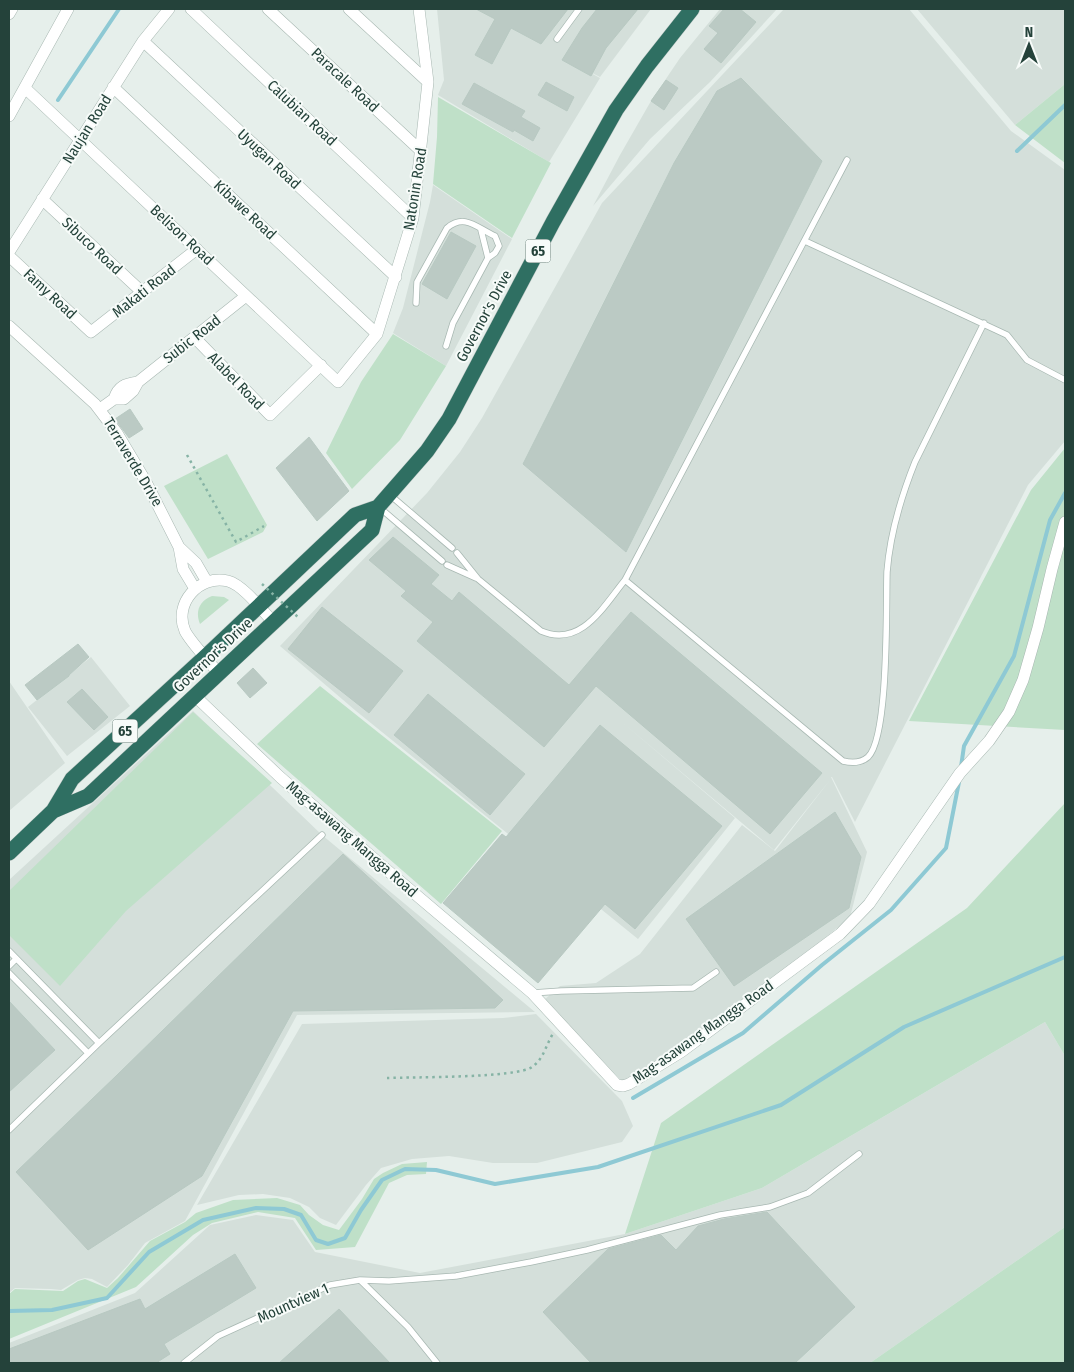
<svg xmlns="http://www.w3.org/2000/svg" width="1074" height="1372" viewBox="0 0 1074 1372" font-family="'Fira Sans Condensed',sans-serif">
<rect width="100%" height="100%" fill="#e6efeb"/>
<!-- built -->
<path fill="#d4dfda" d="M437 9H651L600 77 563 58 600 78 549 162 438 95 444 80Z
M720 9H777L710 82 650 139 593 206 620 155 651 101 680 58Z
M784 9H909L1011 131 1065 170V441L1028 485 855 822 832 777H831L867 852 850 917 800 959 676 1049 623 1082 544 1000 560 986 596 983 640 954 742 825 775 851 830 780 774 850 623 723 735 818 638 939 356 711 280 646 427 493 460 452 482 418 602 203Z
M917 9H1065V84L1015 125Z
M433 185 512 239 446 366 393 333 403 308 430 202Z
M91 657 130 706 67 756 28 707Z
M9 681 65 763 9 811Z
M193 711 322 835 535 1012 297 1015 185 1221 145 1243 128 1265 107 1287 92 1279 85 1278 78 1280 61 1290 51 1289 15 1288 9 1293V880Z
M536 1014 622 1101 633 1126 622 1142 537 1163H493L449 1156 412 1159 381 1168 366 1185 336 1225 320 1218 309 1207 290 1198 263 1194 239 1195 197 1205 302 1024 503 1018Z
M1045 1022 1065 1056V1227L870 1363H9V1343L135 1293 210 1225 256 1215 293 1220 315 1252 420 1273 625 1234 762 1188Z"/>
<!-- green -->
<path fill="#bfe0c8" d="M1065 84V163L1015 125Z
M438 97 551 163 512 238 433 184 437 137Z
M393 334 446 366 400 440 352 489 326 453 361 382Z
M1065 448V730L909 721 1031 490Z
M227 454 267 525 263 532 208 559 164 486Z
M212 596 224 597 229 600 200 624C195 612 199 601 212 596Z
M320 686 502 831 441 904 257 744Z
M193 712 272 783 126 911 60 986 9 935V891Z
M1065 803V1056L1045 1022 762 1188 625 1234 661 1123 967 908Z
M427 1162 426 1174 407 1175 389 1183 355 1247 316 1250 295 1218 258 1212 212 1223 193 1235 136 1287 9 1339V1294L15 1289 63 1291 78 1281 85 1279 107 1288 118 1278 150 1241 185 1222 196 1213 233 1200 277 1198 300 1205 309 1215 323 1225 339 1230 362 1199 374 1179 383 1173 402 1164Z
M1065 1227V1363H870Z"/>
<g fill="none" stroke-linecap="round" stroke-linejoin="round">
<!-- stream -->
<path stroke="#8ec9d4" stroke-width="4" d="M58 100 119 9
M1017 151 1065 105
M961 767 964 746 1014 656 1050 520 1065 493
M633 1098 743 1033 822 965 891 910 946 848 959 782
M9 1311 52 1310 107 1298 149 1252 203 1220 256 1208 284 1209 301 1215 316 1240 328 1244 345 1238 361 1210 382 1180 405 1169 436 1170 495 1184 598 1167 781 1105 904 1027 1065 957"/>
</g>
<!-- building -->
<path fill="#bbcac4" stroke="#b8c9c2" d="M476 9H568L541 44 511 28 492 64 475 55 495 19Z
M597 9H638L606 48 591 76 562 60 582 28Z
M724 9H740L756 22 721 63 704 49 718 33 709 26Z
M741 78 822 161 626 552 523 464 674 163 717 91Z
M666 80 678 88 664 110 651 101Z
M546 82 574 97 567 111 538 95Z
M474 83 525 111 521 117 540 128 533 141 514 130 513 132 462 104Z
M451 232 476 246 447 299 422 284Z
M130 409 143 429 129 438 115 419Z
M309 437 349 491 317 521 276 468Z
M393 537 439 575 431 584 452 601 459 592 569 685 631 612 822 773 770 834 596 686 544 747 417 641 433 622 401 596 406 591 369 560Z
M322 607 403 671 369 713 288 649Z
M78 644 89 657 69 675V676L37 700 25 685Z
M253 668 267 683 250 698 237 683Z
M82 689 108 717 94 730 67 702Z
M428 694 525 774 490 815 394 735Z
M600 725 722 826 635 929 605 904 538 983 443 903 502 834 506 837Z
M835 812 861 857 849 908 734 986 686 919Z
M343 854 503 1000 495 1008 293 1011 202 1176 88 1250 16 1172 116 1076Z
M9 1001 55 1050 9 1092Z
M767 1212 855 1307 795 1363H591L543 1312 608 1249 661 1235 676 1250 698 1226 724 1219Z
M235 1254 256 1288 164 1344 170 1354 156 1363H9V1349L140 1299 145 1309Z
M339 1309 390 1363H279Z"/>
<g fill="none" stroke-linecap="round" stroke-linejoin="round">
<defs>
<path id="lane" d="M557 39 579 9
M481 230 488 258
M805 241 1007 335 1027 360 1065 380
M416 303 417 282 447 228C465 213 477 228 495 236L499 246 495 253 488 258 453 323 446 346
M390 495 452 548
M380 508 442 561
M457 553 478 579 541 631C581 648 603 607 625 580L847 160
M447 565 476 578
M625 580 843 761C851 763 860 764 868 757 889 737 886 605 887 572 890 534 901 497 915 462L984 323
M9 951 99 1043
M9 966 16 959
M9 973 88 1053
M532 993 561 991 693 988 716 972
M9 1130 99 1043 322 835
M360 1280 389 1281 456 1276 531 1262 587 1250 720 1215 770 1207 808 1193 859 1154
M184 1363 218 1336 330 1285 360 1280 408 1327 437 1363"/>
<path id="street" d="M191 9 413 218
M268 9 421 151
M349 9 428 82
M9 14 12 9
M143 41 396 277
M113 87 377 334
M25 88 338 382 377 334 413 218 428 82 419 9
M9 116 68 9
M42 199 142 292
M9 252 143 41 169 9
M9 256 91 332 197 249
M9 326 95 404 117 433 145 480 179 547 183 569 195 589
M195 338 270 415 321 365
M114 399C118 386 125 384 138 382
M100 409 114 399H124L133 391 138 382 246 296
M179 547 196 563 207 582
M219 674C210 662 191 643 185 631 173 604 199 574 228 581 243 585 262 610 273 622
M195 696 280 777 395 877 532 993 617 1085 623 1086 629 1084 681 1052 840 934 869 904 960 773 989 741 1009 712 1023 680 1038 628 1052 569 1065 522"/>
<path id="highway" d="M53 811 88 796 372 530 378 507 427 451 449 419 553 222 616 110 647 66 692 9
M9 853 53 811 72 779 205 657 355 515 378 507"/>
</defs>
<!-- lane casing -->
<use href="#lane" stroke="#a8b8b2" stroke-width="7"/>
<!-- street casing -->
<use href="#street" stroke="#a8b8b2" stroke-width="12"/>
<!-- highway casing -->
<use href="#highway" stroke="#c2cac8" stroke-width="16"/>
<!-- path -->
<path stroke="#86b3a5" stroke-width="2.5" stroke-dasharray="2.5 4" stroke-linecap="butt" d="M187 455 236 542 264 526
M387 1078C412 1077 517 1078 532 1067 544 1059 546 1044 554 1032"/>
<!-- lane -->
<use href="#lane" stroke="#fff" stroke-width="5.5"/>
<!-- street -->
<use href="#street" stroke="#fff" stroke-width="11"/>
<!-- highway -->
<use href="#highway" stroke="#2f6f62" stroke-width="15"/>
<!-- path-bridge -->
<path stroke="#86b3a5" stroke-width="2.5" stroke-dasharray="2.5 4" stroke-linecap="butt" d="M262 584 299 618"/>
</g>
<g text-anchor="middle" stroke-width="4" stroke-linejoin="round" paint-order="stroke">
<!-- shield labels -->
<g fill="#f7fbf9" stroke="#637a73" stroke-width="1">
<rect x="525.5" y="239.5" width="25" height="23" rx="4"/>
<rect x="112.5" y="719.5" width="25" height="23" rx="4"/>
</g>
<g font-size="14" font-weight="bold" fill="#24423a">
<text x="538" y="256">65</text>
<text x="125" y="736">65</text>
</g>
<!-- street labels -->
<g font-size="15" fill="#24423a" stroke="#f7fbf9">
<text transform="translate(345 80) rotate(43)" y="5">Paracale Road</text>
<text transform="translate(302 113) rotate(43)" y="5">Calubian Road</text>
<text transform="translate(87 129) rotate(-58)" y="5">Naujan Road</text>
<text transform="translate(269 159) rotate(43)" y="5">Uyugan Road</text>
<text transform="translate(415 189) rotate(-81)" y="5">Natonin Road</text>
<text transform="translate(245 210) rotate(43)" y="5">Kibawe Road</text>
<text transform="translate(182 235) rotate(43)" y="5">Belison Road</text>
<text transform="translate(92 246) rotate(43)" y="5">Sibuco Road</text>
<text transform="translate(144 291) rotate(-38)" y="5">Makati Road</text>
<text transform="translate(50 294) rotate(43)" y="5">Famy Road</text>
<text transform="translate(484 316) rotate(-62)" y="5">Governor's Drive</text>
<text transform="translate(192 339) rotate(-38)" y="5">Subic Road</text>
<text transform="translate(236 381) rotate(46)" y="5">Alabel Road</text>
<text transform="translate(133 462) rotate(59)" y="5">Terraverde Drive</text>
<text transform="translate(213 655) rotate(-43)" y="5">Governor's Drive</text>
<text transform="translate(352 839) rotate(41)" y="5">Mag-asawang Mangga Road</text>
<text transform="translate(703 1032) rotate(-35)" y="5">Mag-asawang Mangga Road</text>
<text transform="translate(293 1303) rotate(-24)" y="5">Mountview 1</text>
</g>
</g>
<!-- border -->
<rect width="1074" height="1372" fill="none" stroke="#24423a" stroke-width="20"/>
<!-- north arrow -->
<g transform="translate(1029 45)" stroke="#f7fbf9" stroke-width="4" paint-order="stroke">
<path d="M0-4L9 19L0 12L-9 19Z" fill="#24423a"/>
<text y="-8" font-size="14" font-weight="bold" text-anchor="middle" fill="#24423a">N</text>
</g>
</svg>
